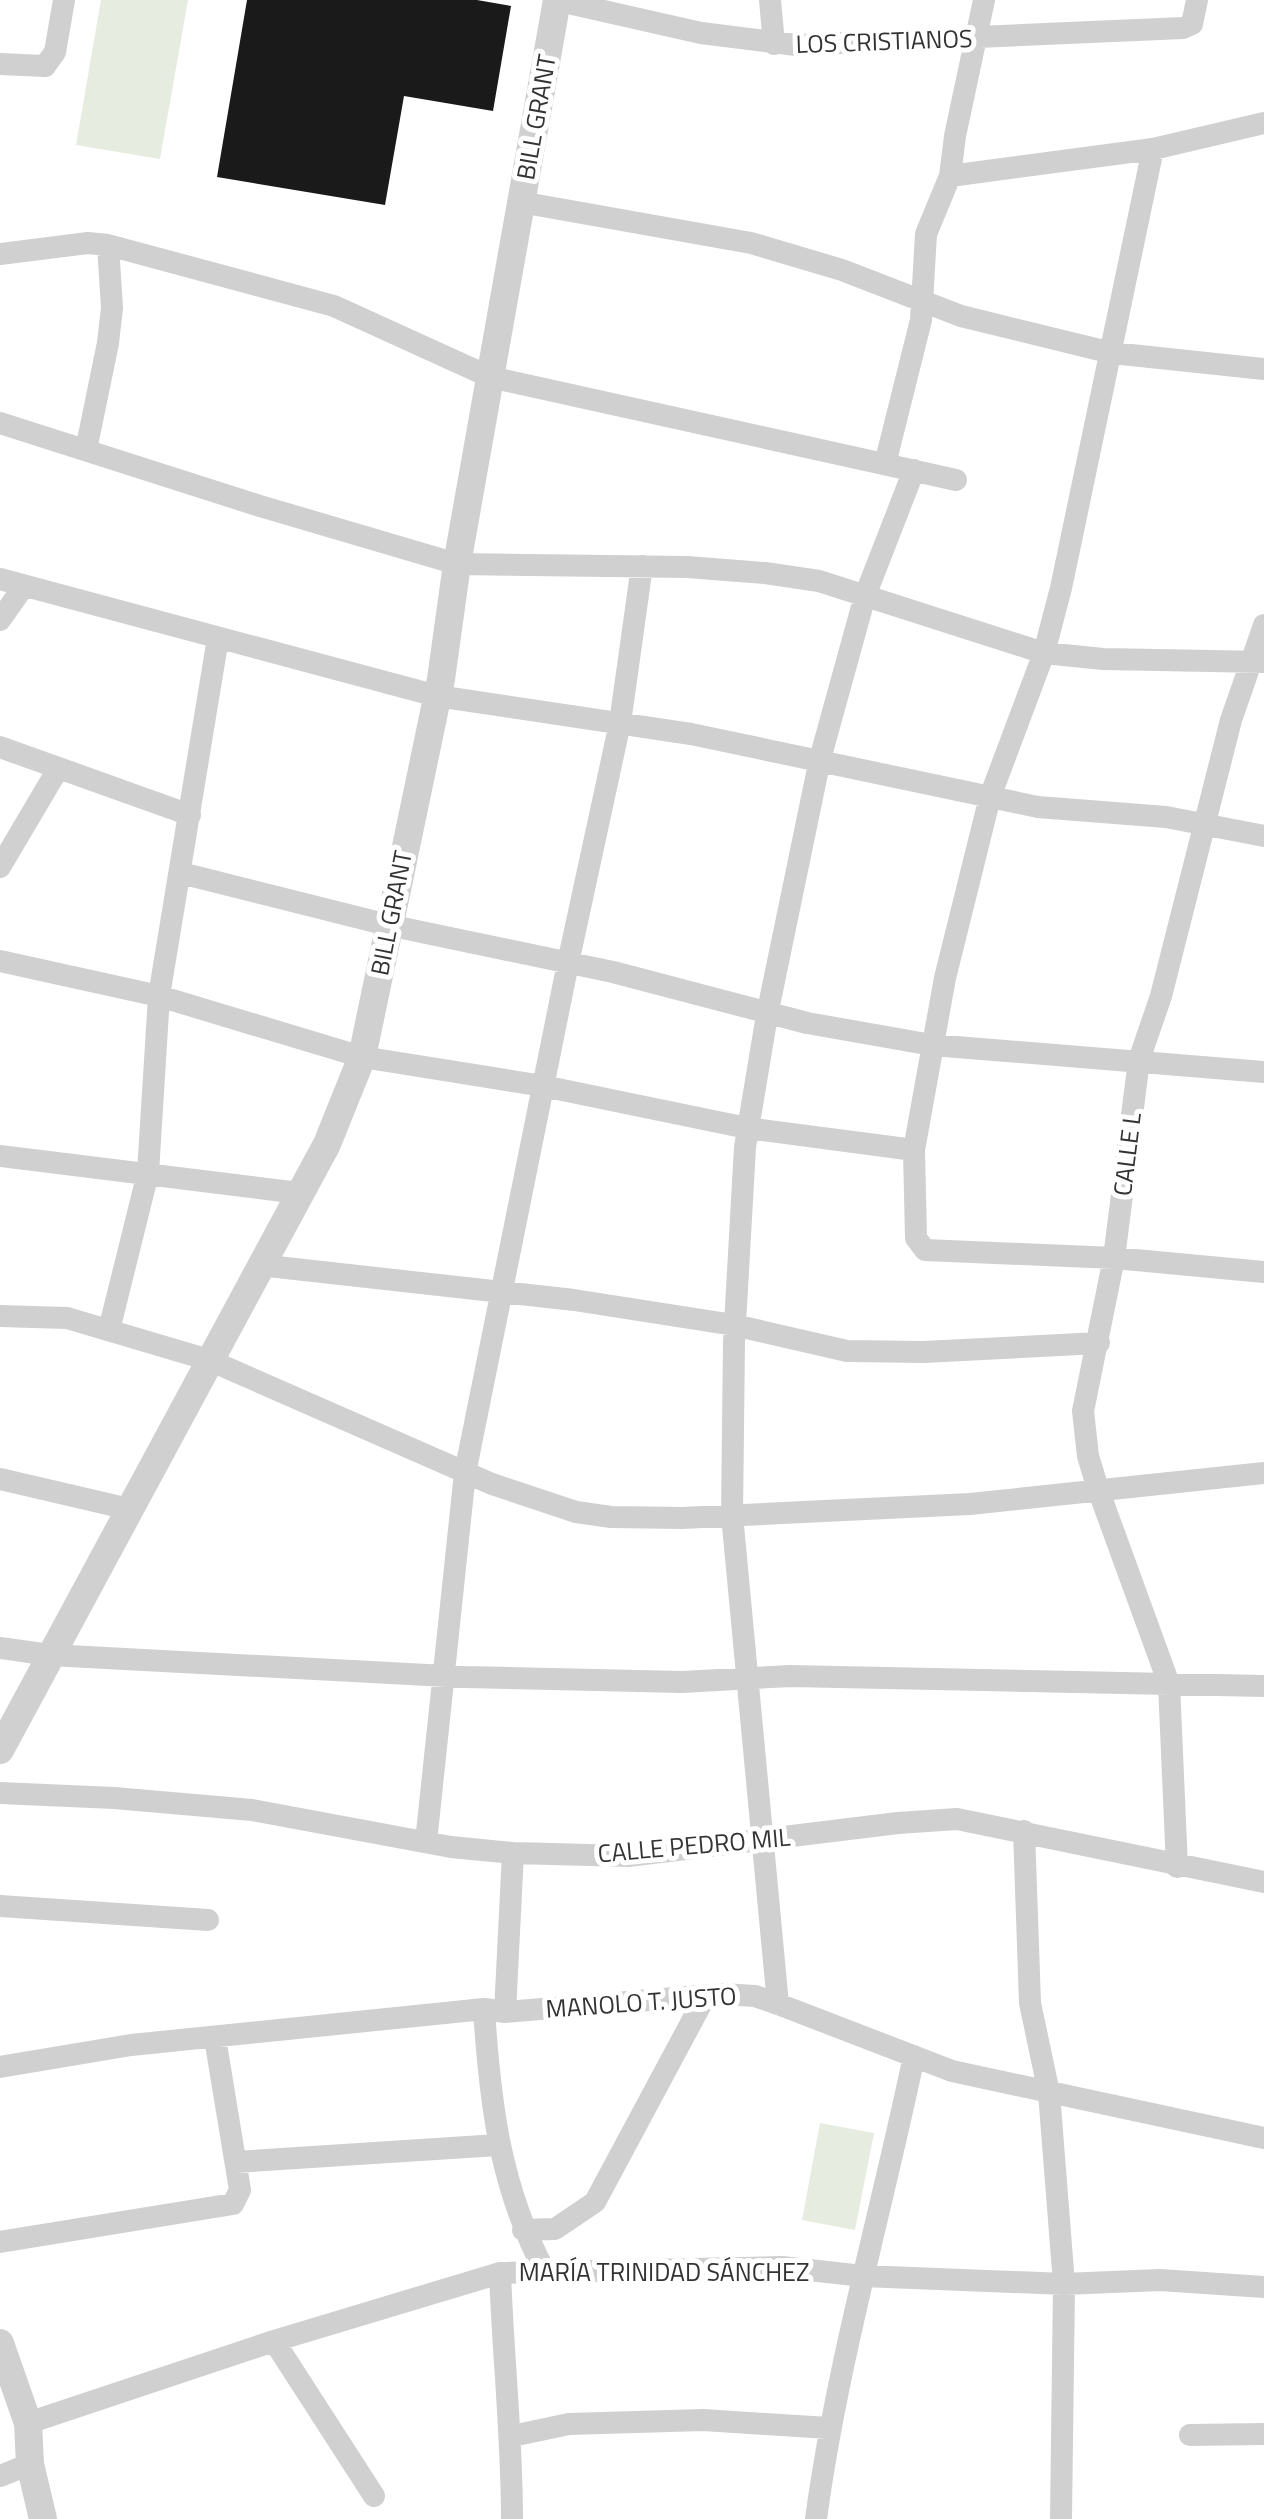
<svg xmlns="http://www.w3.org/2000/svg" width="1264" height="2519" viewBox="0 0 1264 2519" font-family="'Titillium Web',sans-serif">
<rect width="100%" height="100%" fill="#fff"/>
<!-- green -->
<path fill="#e6ecdf" d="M101 0H188L160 159 76 145Z
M820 2123 874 2133 855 2230 802 2220Z"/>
<!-- building -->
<path fill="#1a1a1a" d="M247 0H477L511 6 493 111 404 96 385 205 217 177Z"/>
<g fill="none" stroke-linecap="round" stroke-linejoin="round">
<!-- minor -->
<path stroke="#d0d0d0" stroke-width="22" d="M555 0 701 33 796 45 1183 28 1192 24 1197 0
M770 0 774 44
M0 64 45 66 55 52 64 0
M1153 149 1061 588 1044 653 990 797 945 978 914 1150 916 1238 925 1250 1114 1258 1264 1272
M950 176 1153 149 1264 123
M520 202 751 243 842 270 961 316 1112 353 1264 369
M0 254 88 243 108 245 334 306 490 377 956 480
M0 423 260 506 457 564 687 567 765 573 819 581 1044 653 1103 659 1264 662
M86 450 108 343 112 308 108 245
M885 464 921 320 926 234 950 176 955 136 984 0
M0 579 437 696 691 734 1038 807 1166 817 1264 836
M0 620 24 586
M0 747 190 815
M0 867 58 769
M181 873 388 925 613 972 807 1023 932 1045 1264 1072
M0 961 159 996 362 1057 543 1086 747 1128 914 1150
M0 1156 299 1193
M259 1265 574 1300 734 1325 847 1351 924 1352 1099 1343
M0 1316 67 1318 209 1360 492 1484 576 1512 611 1517 682 1518 970 1504 1264 1473
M109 1330 148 1173 159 996 218 638
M0 1479 129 1509
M0 1648 50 1655 465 1677 682 1682 790 1676 1264 1686
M0 1793 114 1798 252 1810 451 1847 513 1853 628 1856 898 1823 957 1819 1264 1882
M1024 1831 1030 2003 1049 2093 1064 2284 1061 2519
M426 1842 465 1473 568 963 620 723 642 566
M1177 1867 1169 1684 1098 1489 1088 1456 1083 1411 1114 1258 1139 1060 1161 996 1231 720 1264 625
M0 1906 208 1920
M778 2004 732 1515 734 1342 745 1147 767 1015 820 759 865 596 914 470
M484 2009C490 2104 500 2187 545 2272
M505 2012 513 1853
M0 2067 131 2045 484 2009 505 2012 723 1994 755 1996 778 2004 952 2071 1264 2138
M236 2162 498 2145
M523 2230 555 2229 595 2202 706 1995
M0 2242 233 2204 240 2190 215 2038
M500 2273C503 2355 512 2436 512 2519
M274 2341 374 2496
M28 2423 274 2341 500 2273 782 2267 863 2276 1064 2284 1160 2280 1264 2287
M1190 2435 1264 2434
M512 2436 569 2424 703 2420 828 2428
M0 2476 30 2464
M816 2519C837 2363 882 2210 914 2056"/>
<!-- tertiary -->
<path stroke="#d0d0d0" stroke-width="28" d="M0 1750 327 1144 362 1057 441 679 457 564 557 0
M0 2343 28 2423 30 2464 43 2519"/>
</g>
<g text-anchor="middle" stroke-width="10" stroke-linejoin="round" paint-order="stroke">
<!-- street labels -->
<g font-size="25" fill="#333" stroke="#fff">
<text transform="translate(884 41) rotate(-2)" y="9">LOS CRISTIANOS</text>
<text transform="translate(536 117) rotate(-80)" y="9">BILL GRANT</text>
<text transform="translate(391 913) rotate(-79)" y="9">BILL GRANT</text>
<text transform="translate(1127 1154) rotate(-83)" y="9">CALLE L</text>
<text transform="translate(694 1845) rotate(-5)" y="9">CALLE PEDRO MIL</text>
<text transform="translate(641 2002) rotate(-4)" y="9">MANOLO T. JUSTO</text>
<text x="664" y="2281">MARÍA TRINIDAD SÁNCHEZ</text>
</g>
</g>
</svg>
